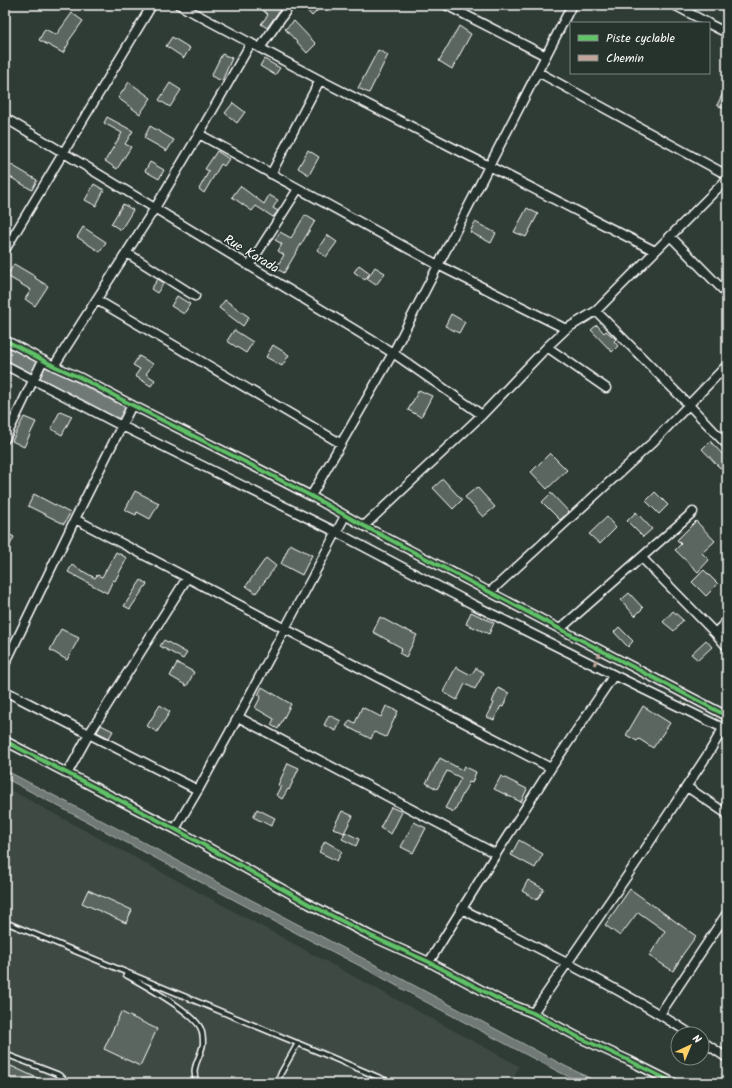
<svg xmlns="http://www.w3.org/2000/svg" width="732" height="1088" viewBox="0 0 732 1088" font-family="Kalam,sans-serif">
<rect width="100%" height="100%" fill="#2f3b35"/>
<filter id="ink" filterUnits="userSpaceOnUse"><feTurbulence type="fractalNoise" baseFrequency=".025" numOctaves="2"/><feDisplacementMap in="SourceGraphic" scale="8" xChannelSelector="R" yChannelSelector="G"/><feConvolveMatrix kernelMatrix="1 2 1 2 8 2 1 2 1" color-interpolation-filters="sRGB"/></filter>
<g filter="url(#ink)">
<!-- built -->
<path fill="#3c4842" d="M5 787 519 1066 512 1083H5Z"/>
<!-- water -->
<path fill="#707975" stroke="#a9afac" d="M5 345 124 407 125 414 118 418 98 409 5 359Z
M5 770 124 832 240 894 372 963 565 1066 600 1083H582L561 1073 426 1002 368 970 300 935 5 778Z"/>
<!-- building -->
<path fill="#5b6661" stroke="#fff" d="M257 5H273L280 10 267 28 261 24 268 15Z
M302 5H323L312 16Z
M72 13 83 21 68 42 69 43 63 53 39 40 45 29 56 35Z
M294 21 316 44 307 53 285 29Z
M459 26 471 34 452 69 439 61Z
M172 37 190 48 184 58 166 46Z
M378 50 388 55 369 93 358 88Z
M222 54 232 58 222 81 211 76Z
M264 59 280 68 275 75 260 66Z
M129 82 151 98 140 114 118 98Z
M170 83 181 90 170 107 159 100Z
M727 85V110L717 105Z
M233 103 245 112 237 123 225 113Z
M107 117 133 131 125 144 131 147 117 169 105 161 122 133 104 123Z
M150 126 174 140 167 151 144 138Z
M308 150 319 157 309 175 298 168Z
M217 151 229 159 224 166 221 164 204 193 199 189 209 171 205 169Z
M150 162 164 170 159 179 145 171Z
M8 163 37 180 32 190 5 174V168Z
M94 184 104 190 96 206 85 200Z
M240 186 264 204 269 195 278 200 273 208 278 211 273 217 256 206 252 211 232 197Z
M123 204 133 210 121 230 111 224Z
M527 208 538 214 526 237 514 232Z
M305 215 315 221 284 273 276 268 284 255 278 251 282 244 275 240 280 232 291 238Z
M475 222 496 233 491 243 470 232Z
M83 227 106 242 100 252 77 237Z
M327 235 337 242 326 257 317 250Z
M14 264 36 277 35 278 48 286 35 306 25 299 31 290 7 276Z
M359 265 370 273 365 280 354 272Z
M375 267 385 273 376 285 367 279Z
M158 279 164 283 157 293 151 289Z
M177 296 190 304 184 314 171 306Z
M225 300 249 317 243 326 219 308Z
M451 314 465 322 459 333 445 326Z
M597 325 604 333 606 331 616 339 614 341 618 346 612 352 591 330Z
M234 330 253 342 246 353 227 341Z
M273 345 289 355 282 366 266 357Z
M139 356 153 364 146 374 155 380 151 386 135 376 140 369 133 365Z
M419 390 432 396 421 417 408 410Z
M60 411 72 416 62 435 51 429Z
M24 417 36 422 24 447 12 441Z
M710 441 727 459V462L720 468 702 449Z
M550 453 567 470 547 489 531 472Z
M443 479 462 500 453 509 433 488Z
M477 487 495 507 483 517 465 497Z
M135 491 159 503 150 519 137 512 136 515 125 510Z
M655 492 668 505 659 514 646 501Z
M551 493 569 512 560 520 542 502Z
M34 494 70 513 64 524 28 506Z
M636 512 652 529 643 537 627 521Z
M607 517 616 528 600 544 589 534Z
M696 521 715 541 702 553 709 560 698 572 675 550 681 544 677 540Z
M5 532 14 537 5 555Z
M290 544 312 555 302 575 281 564Z
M116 552 127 558 115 581 113 580 107 593 68 572 72 565 95 578 97 575 102 577Z
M266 558 276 566 256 593 246 586Z
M704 570 718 584 706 596 692 582Z
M141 580 147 584 130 609 124 606Z
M629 593 643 608 635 616 621 600Z
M673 611 683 620 674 631 663 622Z
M471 612 494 623 489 634 466 624Z
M380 617 404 630V629L417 635 406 657 399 653 402 648 373 632Z
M619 627 633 641 628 647 614 632Z
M61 629 79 638 67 660 50 650Z
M164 640 187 653 183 659 160 646Z
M706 640 712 647 698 660 691 654Z
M177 663 194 672 187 686 170 676Z
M456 667 471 675 476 668 484 673 475 689 465 684 457 700 443 692Z
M262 687 291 704 278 729 271 725 274 719 255 708 261 696 258 695Z
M498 688 509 693 503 707 501 706 494 720 487 717 494 703 492 702Z
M160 705 170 712 157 732 147 726Z
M386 706 398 711 386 737 374 732 371 739 346 726 350 720 355 723 362 707 381 717Z
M643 706 670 723 653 748 639 739 637 741 626 735Z
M329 715 341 721 336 731 324 725Z
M101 725 113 731 109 738 97 732Z
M440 758 462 770 464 766 476 772 472 783 469 782 454 812 445 808 461 778 447 771 437 789 426 783Z
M288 763 299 768 289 790 288 789 282 799 276 795 281 786 278 785Z
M501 776 527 789 521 802 494 789Z
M391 807 402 812 391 834 380 828Z
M257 809 275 818 271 826 253 817Z
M342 811 353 816 344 833 333 828Z
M414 822 426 828 413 853 401 847Z
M345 832 359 839 356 846 342 839Z
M519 840 543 854 535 868 511 855Z
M325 841 342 851 337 861 319 852Z
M528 880 544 889 537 900 522 891Z
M630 889 696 936 681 957H682L673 971 649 956 665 931 638 912 620 936 605 925Z
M88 890 132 910 126 923 82 903Z
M121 1012 157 1029 140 1066 104 1049Z
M11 1066 48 1083H5V1080Z"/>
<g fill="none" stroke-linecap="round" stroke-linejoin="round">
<defs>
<path id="service" d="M5 922 326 1055 392 1083
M126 975C144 985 194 1012 201 1029 203 1034 203 1039 203 1044 200 1060 190 1067 197 1083
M5 1054 57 1074 63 1078 65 1083
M277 1083 281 1073 298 1043"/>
<path id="minor" d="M179 5 320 80 489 166 655 251
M446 5 546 56
M674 5 708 23
M709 24 727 33
M260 48 290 5
M538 72 727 175
M5 118 64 153 393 353 482 415
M199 134 438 265 566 329
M271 174 320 80
M670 236 727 294
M5 250 152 5
M127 253 195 296
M249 266 298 189
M97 300 340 443
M596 311 689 405 727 445
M5 340 54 366 81 378 132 405 261 470 311 496 364 526 560 629 727 716
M547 347 606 388
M5 365 114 422 336 532 474 605 614 675 727 730
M54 366 155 208 199 134 251 43
M5 439 43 360
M311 496 393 353 572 5
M75 519 551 768
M364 526 482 415 547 347 566 329 596 311 727 179
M642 558 715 633 727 647
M490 592 653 442 727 365
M560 629 693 512
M715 633 727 621
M5 664 75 519 132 405
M5 691 198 790
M238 717 496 854
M5 741 175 829 309 904 371 936 429 962 502 1001 533 1013 578 1037 630 1061 674 1083
M67 774 89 734 187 578
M687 787 727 814
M175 829 198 790 238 717 345 516
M462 909C539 949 618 987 691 1034
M429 962 496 854 551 768 614 675
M533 1013 638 860 708 754 727 722
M660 1014 727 913
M702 1041 727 1058"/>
</defs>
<!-- service casing -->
<use href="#service" stroke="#fff" stroke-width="7"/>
<!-- minor casing -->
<use href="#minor" stroke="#fff" stroke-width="11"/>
<!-- service -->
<use href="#service" stroke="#26332d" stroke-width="4"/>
<!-- minor -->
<use href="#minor" stroke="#26332d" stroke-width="8"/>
<!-- quiet -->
<path stroke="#c0a59a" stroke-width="3" stroke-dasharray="6 3" stroke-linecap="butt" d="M286 5 288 7
M594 665 601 651"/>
<defs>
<path id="cycleway" d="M5 340 54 366 81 378 132 405 261 470 311 496 364 526 560 629 727 716
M5 741 175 829 309 904 371 936 429 962 502 1001 533 1013 578 1037 630 1061 674 1083"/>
</defs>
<!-- cycleway casing -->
<use href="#cycleway" stroke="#26332d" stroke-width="6"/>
<!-- cycleway -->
<use href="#cycleway" stroke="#61c268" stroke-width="4"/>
</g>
</g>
<g text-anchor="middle" stroke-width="3" stroke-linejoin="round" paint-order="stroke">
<!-- street labels -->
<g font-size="13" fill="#fff" stroke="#26332d">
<text transform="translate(252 253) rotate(31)" y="5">Rue Karada</text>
</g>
</g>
<!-- margin -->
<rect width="732" height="1088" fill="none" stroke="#26332d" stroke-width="20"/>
<rect x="10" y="10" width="712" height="1068" fill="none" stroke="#fff" stroke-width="1.5" filter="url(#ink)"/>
<!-- legend -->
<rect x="570" y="22" width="140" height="52" fill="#26332d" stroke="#7d8581"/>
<rect x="578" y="35" width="20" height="6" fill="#61c268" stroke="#7d8581"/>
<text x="606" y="42" font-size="12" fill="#ffffff">Piste cyclable</text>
<rect x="578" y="55" width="20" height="6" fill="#c0a59a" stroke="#7d8581"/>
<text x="606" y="62" font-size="12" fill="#ffffff">Chemin</text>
<!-- north arrow -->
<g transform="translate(690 1046) rotate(44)"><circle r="19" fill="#26332d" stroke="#7d8581"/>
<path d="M0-3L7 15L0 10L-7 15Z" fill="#ffd166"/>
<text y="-6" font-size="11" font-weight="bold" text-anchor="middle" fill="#ffffff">N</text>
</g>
</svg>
